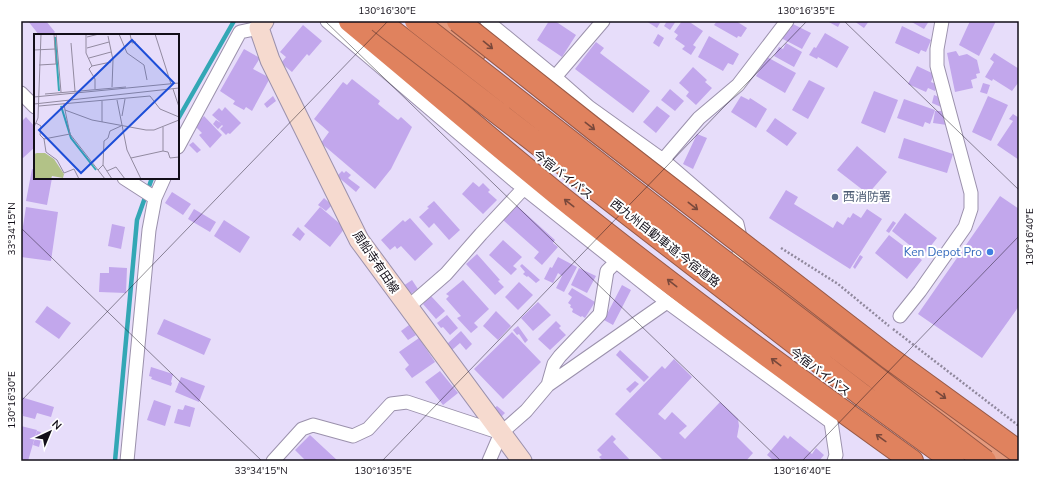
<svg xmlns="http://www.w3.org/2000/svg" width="1040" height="482" viewBox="0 0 1040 482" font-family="'Nunito Sans','Noto Sans JP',sans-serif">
<rect width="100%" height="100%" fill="#e7ddfa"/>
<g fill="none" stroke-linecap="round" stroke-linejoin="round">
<!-- stream -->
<path stroke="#33a7b5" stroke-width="4.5" d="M178 119 234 21
M115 461 137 220 152 178"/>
</g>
<!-- building -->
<path fill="#c2a7ec" d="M28 21H46L55 32 52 35H39Z
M549 21H555L576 35 562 57 537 40Z
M646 21H661L657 28Z
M667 21H676L670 30 664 26Z
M682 21H688L703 31 693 45 696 47 691 55 682 49 685 46 675 39 678 35 674 32Z
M717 21H736L747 28 741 37 738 36 737 38 714 25Z
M827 21H841L838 27Z
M854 21H869L864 28Z
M910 21H929L924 29Z
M970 21H996L979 56 959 45Z
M793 24 811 33 802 49 781 38 787 28 790 30Z
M303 25 322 41 309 56 307 54 292 72 281 63 286 57 280 52Z
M902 26 931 40 926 52 921 50 919 54 895 43Z
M825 33 849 47 837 68 818 57 817 59 809 55 814 47 816 48Z
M658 34 664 38 659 47 653 43Z
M709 36 739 54 733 65 728 63 723 71 698 57Z
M596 42 604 48 600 53 650 91 633 113 575 69Z
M786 43 802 52 794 67 774 56 779 47 783 49Z
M244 49 260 58 253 69 270 78 252 111 246 107 244 110 233 104 235 101 220 91Z
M956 51 959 56 967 54 977 60 980 73 976 74 977 78 971 80 973 88 955 92 947 53Z
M994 53 1019 69V83H1018L1012 91 993 79 992 81 985 77 994 62 990 59Z
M767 57 796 73 785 93 756 76Z
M917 66 934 74 931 82 938 85 935 91 928 88 926 92 908 84Z
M693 67 707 80 705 82 712 88 696 105 686 96 689 92 679 83Z
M352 79 380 101 378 104 398 120 401 117 412 127 391 169 375 189 321 143 329 132 314 119 343 82 347 85Z
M809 80 825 88 808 119 792 110Z
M983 83 990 85 987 94 980 92Z
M670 89 684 101 675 111 661 100Z
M874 91 898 100 885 133 861 123Z
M934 95 939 97 941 107 932 103Z
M273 96 276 101 267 108 264 104Z
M741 96 749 100 750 98 767 109 756 128 731 112Z
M988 96 1008 105 991 141 972 132Z
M904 99 935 110 930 124 925 122 923 127 897 118Z
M657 106 670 116 656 133 643 122Z
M225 107 241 123 230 134 228 133 226 135 220 129 223 126 222 125 218 129 213 124 216 120 221 123 212 115 219 108 222 111Z
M935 111H945L947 125 933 123Z
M1013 114 1019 118V160L997 145 1013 121 1009 119Z
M204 116 222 135 210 148 199 135 202 133 195 126Z
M26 117 35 127V147L23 158 21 157V122Z
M775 118 797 133 787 146 766 131Z
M697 134 707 138 693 169 683 164Z
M904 138 953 154 947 173 898 158Z
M193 142 201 150 197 153 189 145Z
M857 146 887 172 868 194 837 170Z
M32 169 35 170V178H52L47 205 26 201Z
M342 171 344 173 346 171 351 175 348 178 360 187 356 192 337 176Z
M473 182 479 187 483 183 490 190 488 192 497 200 483 214 462 194Z
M786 190 798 197 794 204 833 228 837 221 843 225 848 217 850 218 853 213 861 218 867 209 882 219 850 269 769 218Z
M172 192 191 204 183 215 165 203Z
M1000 196 1019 209V306L982 358 918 314Z
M324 198 332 205 326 211 318 205Z
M434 201 460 230 449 240 434 223 429 228 419 217 429 208 427 207Z
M516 205 555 240 553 243 558 247 542 265 534 258 539 252 503 220Z
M26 207 58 212 51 261 21 257V239Z
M320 207 345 228 330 247 304 226Z
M194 209 216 222 210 232 188 219Z
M905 213 937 238 923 256 892 231Z
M410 218 433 244 415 261 401 246 397 249 395 246 390 250 381 240 403 220 405 222Z
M224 220 250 237 240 253 214 236Z
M893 221 896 223 889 233 886 231Z
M112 224 125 227 121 249 108 246Z
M298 227 305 234 300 241 292 235Z
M889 235 922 260 907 279 875 253Z
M503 240 522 257 513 266 517 269 511 275 489 255Z
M477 254 500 280 498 281 504 287 495 295 466 264Z
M860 255 863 257 855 269 853 267Z
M558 257 577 267 564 292 556 288 562 276 558 273 553 283 544 279 550 267 552 268Z
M522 264 540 280 536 283 528 276 527 277 523 274 525 272 520 266Z
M109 267 127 268 126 293 99 292 100 273H109Z
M579 268 596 276 587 293 571 285Z
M412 280 418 289 409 295 403 286Z
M463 280 489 309 474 323 478 327 471 333 457 318 461 316 446 299 449 296 446 294Z
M519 282 533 295 518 310 505 297Z
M622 285 631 290 613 325 604 320Z
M572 288 595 302 585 318 582 316 581 317 572 312 573 309 570 307 571 305 568 303 572 297 568 294Z
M431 296 445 311 436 319 423 304Z
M538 302 551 315 533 331 521 318Z
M47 306 71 323 59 339 35 322Z
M496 311 511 326 498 340 483 326Z
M447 315 458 328 450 335 443 327 441 328 437 323Z
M164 319 211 339 204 355 157 334Z
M556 321 561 326 559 328 566 335 550 350 538 339Z
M409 325 416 335 408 340 401 331Z
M518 326 528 340 525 343 519 334 517 335 513 330Z
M461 331 472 344 466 350 460 343 452 350 447 344Z
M512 332 541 362 503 399 474 369Z
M419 338 435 362 412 378 405 369 409 365 399 352Z
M620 350 649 377 644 382 616 355Z
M674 359 692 377 658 414 665 420 672 412 687 426 679 433 685 439 720 402 738 419 739 426 737 437 753 453 746 461H664L615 414 662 366 665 369Z
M151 367 173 374 171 382 172 383 171 386 151 379 152 377 149 376Z
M440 371 458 393 443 405 425 382Z
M181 377 205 386 199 402 175 392Z
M635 381 639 384 630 393 626 389Z
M21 397 54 407 51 417 37 413 35 419 23 416V414L21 413Z
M154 400 171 406 165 426 147 420Z
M185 405 195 408 190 427 174 423 178 409 183 410Z
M497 406 505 413 501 417 493 409Z
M21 426 37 430 28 461 21 459Z
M37 431 41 432 39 438 41 439 39 447 33 445Z
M310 435 338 461H306L295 450Z
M612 435 616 439 613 442 630 460 629 461H603L599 457 602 455 597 450Z
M784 435 788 439 790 436 812 454 816 448 824 455 819 461H774L767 455Z"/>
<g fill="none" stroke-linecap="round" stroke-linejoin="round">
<defs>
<path id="minor" d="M327 21 516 182 667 302 831 422 836 455 834 461
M487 21 555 77 589 107 663 160 737 224 741 241 738 260
M555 77 603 21
M21 93 35 107
M178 147 240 32 259 28
M663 160 699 118 738 85 787 21
M124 178 155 198
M408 307 446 274 481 234 524 188
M900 316 920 291 965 227 971 209V193L937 66V49L942 21
M548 385 554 364 560 356 600 314 607 271 617 261
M127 461 149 230 155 198 164 178
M273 461 302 429 313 425 353 436 368 429 391 404 407 402 501 433
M489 461 501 433 526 411 548 385 667 302"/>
<path id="secondary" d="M264 21 259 28 270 60 359 240 522 461"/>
<path id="trunk" d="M434 21 474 53
M750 269 793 300 848 343
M880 368 1007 461"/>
<path id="motorway" d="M350 21C419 78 487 137 557 194 672 287 792 375 912 461"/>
</defs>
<!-- minor casing -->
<use href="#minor" stroke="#9b91ac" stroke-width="15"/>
<!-- secondary casing -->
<use href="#secondary" stroke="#9b91ac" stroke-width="21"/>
<!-- trunk casing -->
<use href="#trunk" stroke="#985946" stroke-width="24"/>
<!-- motorway casing -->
<use href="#motorway" stroke="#985946" stroke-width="24"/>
<!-- path -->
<path stroke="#90889d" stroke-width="2.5" stroke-dasharray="2 2" stroke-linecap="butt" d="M781 248 838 284 889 326
M893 329 1019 426"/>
<!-- minor -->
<use href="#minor" stroke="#fff" stroke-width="13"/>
<!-- secondary -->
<use href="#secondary" stroke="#f6dacf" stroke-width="19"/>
<!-- trunk -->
<use href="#trunk" stroke="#e69b7e" stroke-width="22"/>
<!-- motorway -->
<use href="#motorway" stroke="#e0825e" stroke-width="22"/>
<defs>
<path id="motorway-bridge" d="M379 21 862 395 953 461
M416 21 709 250 985 461
M458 21 594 129 888 357 1019 452"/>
</defs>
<!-- motorway-bridge casing -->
<use href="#motorway-bridge" stroke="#985946" stroke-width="24" stroke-linecap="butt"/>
<!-- motorway-bridge -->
<use href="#motorway-bridge" stroke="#e0825e" stroke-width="22"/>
</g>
<!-- one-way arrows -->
<defs><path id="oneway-shaft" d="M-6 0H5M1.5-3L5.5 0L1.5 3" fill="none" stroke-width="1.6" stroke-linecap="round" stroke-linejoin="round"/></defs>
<g stroke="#79483b">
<use href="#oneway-shaft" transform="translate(488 45) rotate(39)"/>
<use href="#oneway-shaft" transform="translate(590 126) rotate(38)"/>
<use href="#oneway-shaft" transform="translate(569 203) rotate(-142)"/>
<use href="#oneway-shaft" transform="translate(693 206) rotate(38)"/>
<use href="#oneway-shaft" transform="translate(672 283) rotate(-142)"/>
<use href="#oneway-shaft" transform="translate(776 362) rotate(-143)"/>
<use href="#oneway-shaft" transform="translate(941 395) rotate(36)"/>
<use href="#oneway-shaft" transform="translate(881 438) rotate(-144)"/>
</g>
<!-- ticks -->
<path fill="none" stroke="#120e18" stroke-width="1" stroke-opacity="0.45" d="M325 21 781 461M844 21 1019 190M21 228 262 461M21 401 388 21M382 461 807 21M802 461 1019 236"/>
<!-- markers -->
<circle fill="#5c6f8a" stroke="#fff" stroke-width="1.5" cx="835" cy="197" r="4"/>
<circle fill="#3f7fe0" stroke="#fff" stroke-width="1.5" cx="990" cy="252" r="4"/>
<g text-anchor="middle" stroke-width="4" stroke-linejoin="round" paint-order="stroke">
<!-- street labels -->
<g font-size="12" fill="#120e18" stroke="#fff">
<text transform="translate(563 175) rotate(38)" y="4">今宿バイパス</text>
<text transform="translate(665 243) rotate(38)" y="4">西九州自動車道;今宿道路</text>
<text transform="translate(376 262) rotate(56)" y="4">周船寺有田線</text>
<text transform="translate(820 372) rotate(37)" y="4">今宿バイパス</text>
</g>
<!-- service labels -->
<g font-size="12" fill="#4e5e75" stroke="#fff" text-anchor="start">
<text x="843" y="201">西消防署</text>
</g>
<!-- shop labels -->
<g font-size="12" fill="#366cbe" stroke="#fff" text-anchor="end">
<text x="982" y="256">Ken Depot Pro</text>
</g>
</g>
<!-- overview -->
<g transform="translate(34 34)">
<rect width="145" height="145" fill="#e7ddfa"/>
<path d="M3 119H11L20 125 30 140 29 144 18 142 17 145H0V120Z" fill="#b2c287"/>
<path fill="none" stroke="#33a7b5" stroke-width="2" d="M21 3 25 57M27 72 37 104 62 136"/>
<path fill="none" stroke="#928aa0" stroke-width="1" d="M22 0 27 58M52 0V19L58 32 77 28M85 0 93 19 110 31 113 46M96 0 98 9 102 8M121 0 137 50M74 2 79 26 78 53M53 3 65 0M37 9 41 57M53 14 75 8M0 16 21 15M55 24 77 18M5 31 22 30 20 0M58 32 55 35 61 45V55M139 55 145 73M11 60 92 53M0 63 145 49M83 66 93 116 107 145M0 70 145 54M30 70 31 76 58 86 112 96H120L145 86M5 72 116 62 126 75 145 83M31 76 36 100 71 145M88 82 91 65M68 88V67M2 89 7 92 6 101 10 105 12 118 23 126 30 139 40 135 45 145M0 93 4 84 7 0M129 93V117M10 105 36 100M97 124 129 117 134 118 136 124 145 123M69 131 78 145M64 136 69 131 70 107 74 104 76 97 87 92M73 137 82 133 91 145"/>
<path fill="#1d4ed8" fill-opacity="0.15" stroke="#1d4ed8" stroke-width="2" d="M98 6 140 49 47 139 5 96Z"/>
<rect width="145" height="145" fill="none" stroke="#120e18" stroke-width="2"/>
</g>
<!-- border -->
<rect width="1040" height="482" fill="none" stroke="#ffffff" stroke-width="44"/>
<!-- north arrow -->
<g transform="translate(50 432) rotate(44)" stroke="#ffffff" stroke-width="3" paint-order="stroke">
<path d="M0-3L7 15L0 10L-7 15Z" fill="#120e18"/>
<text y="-6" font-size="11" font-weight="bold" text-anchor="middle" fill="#120e18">N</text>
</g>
<rect x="22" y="22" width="996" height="438" fill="none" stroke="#120e18" stroke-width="1.5"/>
<g font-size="10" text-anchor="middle" fill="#120e18">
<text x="387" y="14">130°16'30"E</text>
<text x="806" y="14">130°16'35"E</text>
<text transform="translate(11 229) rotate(-90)" y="4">33°34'15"N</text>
<text transform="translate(1029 237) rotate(-90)" y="4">130°16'40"E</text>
<text transform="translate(11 400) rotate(-90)" y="4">130°16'30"E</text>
<text x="261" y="474">33°34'15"N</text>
<text x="383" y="474">130°16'35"E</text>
<text x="802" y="474">130°16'40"E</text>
</g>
</svg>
